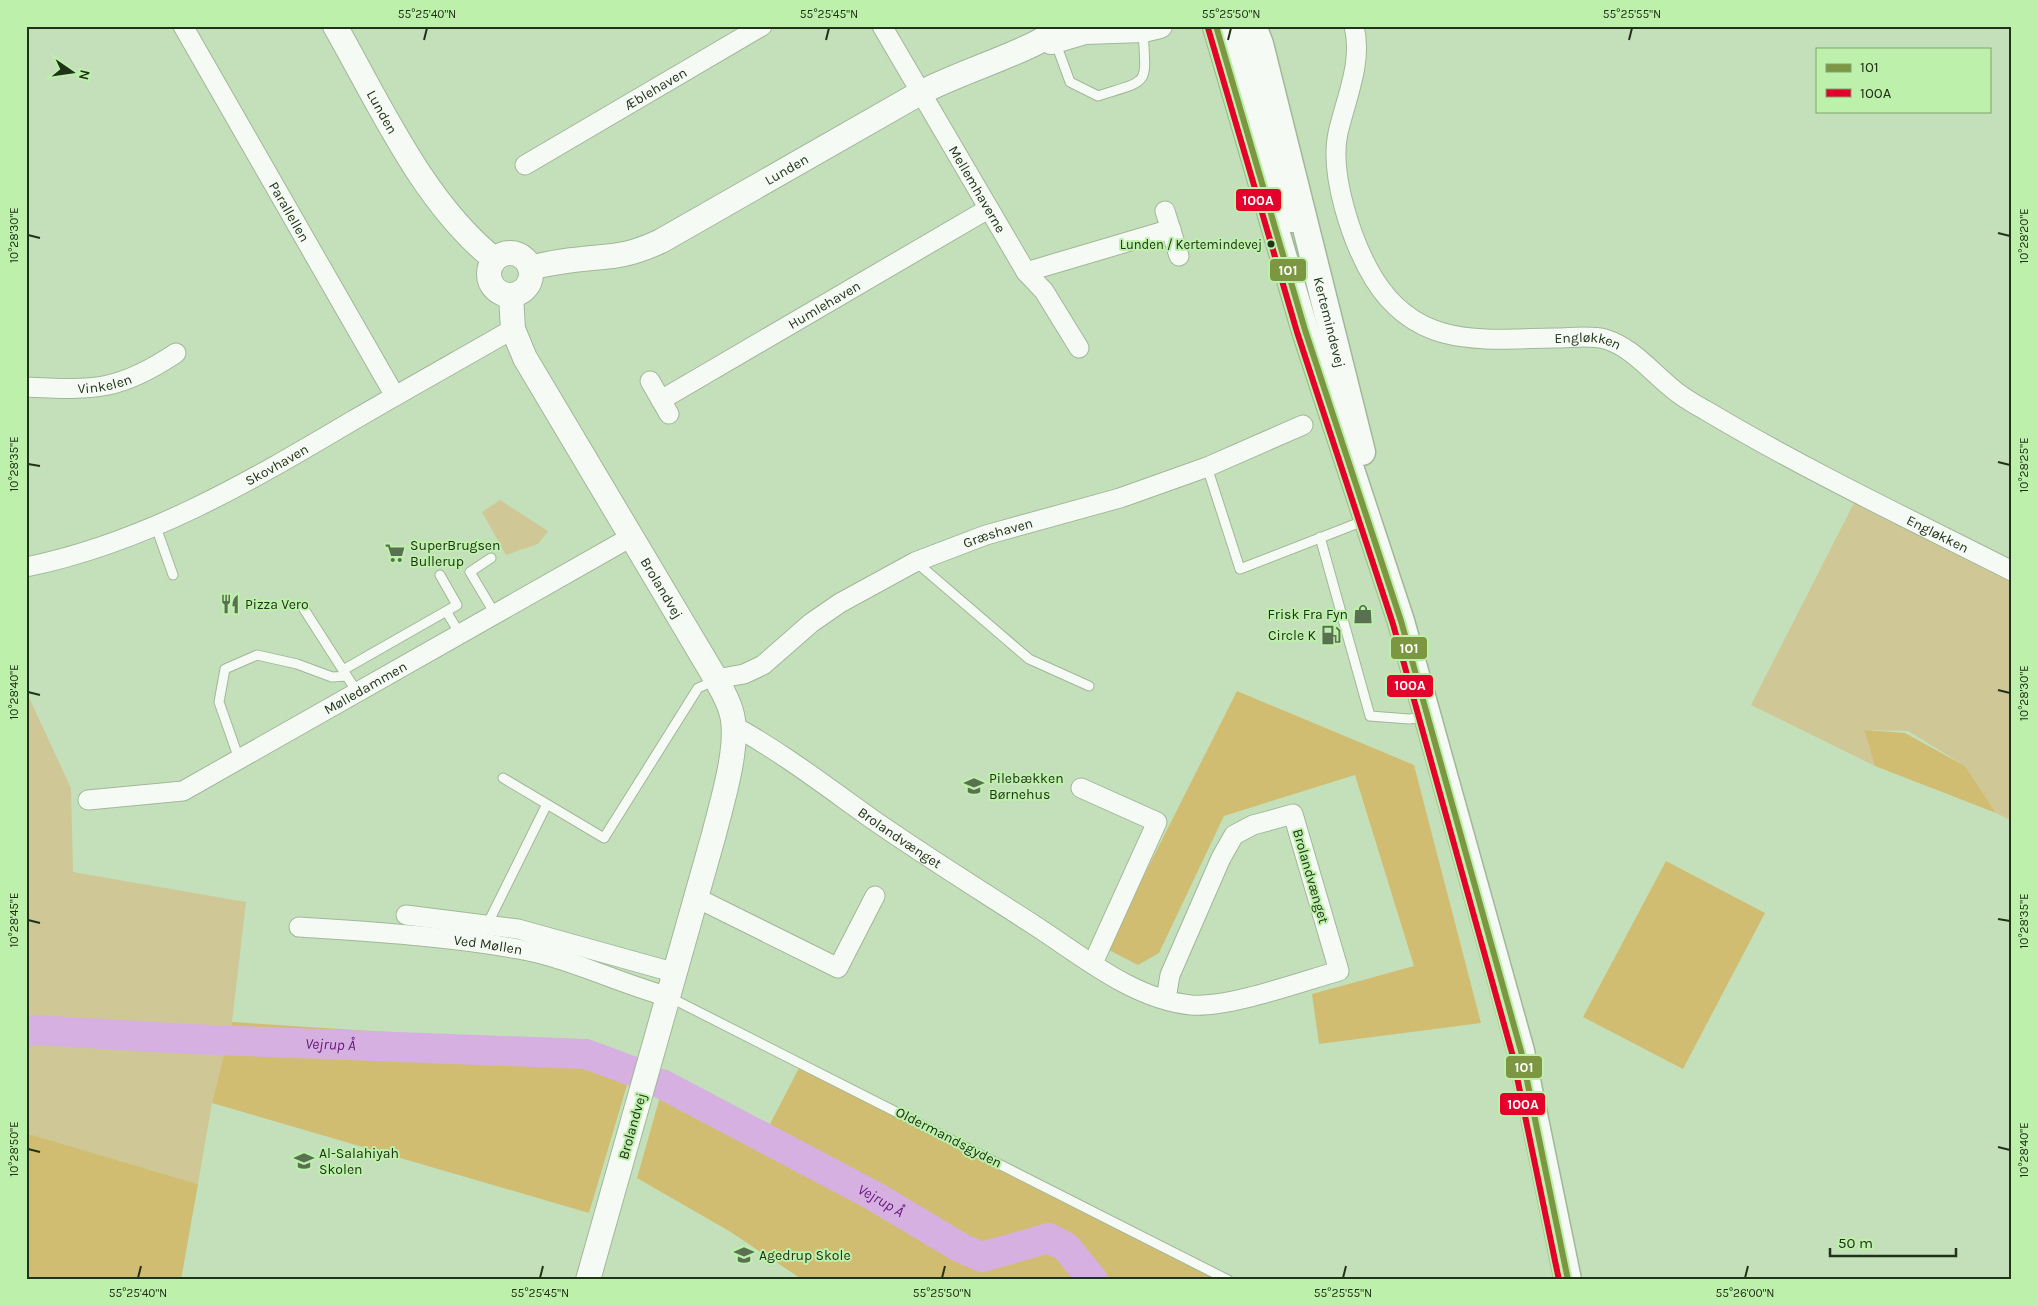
<svg xmlns="http://www.w3.org/2000/svg" width="2038" height="1306" viewBox="0 0 2038 1306" font-family="Karla,sans-serif">
<rect width="100%" height="100%" fill="#c4e0ba"/>
<!-- green -->
<path fill="#d0c796" d="M1857 497 2012 576V821L1996 813 1965 766 1908 731 1864 730 1875 766 1751 705Z
M500 500 548 531 538 544 506 555 482 512Z
M26 691 71 788 73 872 246 902 232 1022 212 1103 198 1184 26 1133Z"/>
<!-- forest -->
<path fill="#d1bd72" d="M1237 691 1414 765 1481 1023 1319 1044 1312 994 1414 966 1355 775 1224 816 1159 953 1138 965 1107 949Z
M1864 730 1905 733 1965 766 1996 813 1875 766Z
M1666 861 1765 913 1683 1069 1583 1017Z
M232 1022 546 1042 620 1059 633 1065 589 1213 212 1103Z
M799 1068 1219 1280H803L729 1231 637 1178 665 1079 770 1124Z
M26 1133 198 1184 181 1280H26Z"/>
<g fill="none" stroke-linecap="round" stroke-linejoin="round">
<!-- river -->
<g stroke="#d5b0e0" stroke-width="30">
<path id="s1" d="M26 1032 36 1030 187 1039 586 1054 632 1071"/>
<path id="s2" d="M662 1084 874 1196 961 1248 982 1257 1049 1238 1066 1247 1093 1280"/>
</g>
<defs>
<path id="service" d="M1055 41 1070 82 1098 96C1151 79 1146 87 1143 30
M1207 467 1240 569 1366 520
M156 527 173 575
M1320 537 1370 716 1409 719 1426 717
M491 558 470 572 495 614
M916 562 1029 659 1089 686
M302 606 357 692
M446 611 460 634
M343 670 457 605 440 575
M239 759 219 702 225 669 257 655 297 664 332 677 347 676
M503 778 604 838 698 688 716 680
M487 925 547 804
M669 997 1228 1280"/>
<g id="minor">
<path id="s3" d="M183 26 395 396"/>
<path id="s4" d="M882 26 1026 272 1044 291 1079 348"/>
<path id="s5" d="M1354 26C1363 62 1346 98 1338 133 1329 174 1352 243 1374 279 1418 350 1483 339 1555 338 1571 338 1590 335 1605 339 1631 347 1648 368 1668 385 1679 395 1692 403 1705 410 1804 469 1909 519 2012 571"/>
<path id="s6" d="M525 165 762 26"/>
<path d="M1165 211 1179 256"/>
<path d="M1026 272 1171 229"/>
<path d="M650 381 669 414"/>
<path id="s7" d="M26 387C93 390 118 392 176 353"/>
<path id="s8" d="M661 400 988 209"/>
<path id="s9" d="M26 567C145 543 249 482 352 421 405 390 459 360 513 329"/>
<path id="s10" d="M716 679 744 674 763 665 811 623 840 603 915 562 986 535 1120 498 1207 467 1303 425"/>
<path id="s11" d="M734 726C783 753 827 787 872 819 925 856 980 890 1034 925 1082 956 1133 999 1191 1005 1229 1008 1300 982 1339 971L1293 814 1253 825 1234 835 1221 858 1170 975 1166 999"/>
<path d="M1081 788 1157 822 1093 963"/>
<path id="s12" d="M88 800 183 791 631 537"/>
<path d="M697 898 838 968 875 896"/>
<path d="M406 915 518 929 676 973"/>
<path id="s13" d="M299 927C372 932 446 936 518 949 570 958 618 983 669 997"/>
</g>
<g id="tertiary">
<path id="s14" d="M335 26C380 105 423 202 494 259"/>
<path d="M1232 26 1242 49 1292 220"/>
<path d="M1051 42 1085 32 1143 30 1160 26"/>
<circle cx="510" cy="274" r="21"/>
<path id="s15" d="M530 268C558 260 585 259 613 256 630 254 646 248 661 241L920 93C957 74 997 62 1034 44 1046 38 1054 31 1067 26"/>
<path id="s16" d="M511 296 513 329 525 358 716 679C722 690 728 700 731 711 741 742 722 802 714 834L588 1280"/>
</g>
<g id="secondary">
<path d="M1216 26 1305 330 1401 621 1521 1051 1568 1280"/>
<path id="s17" d="M1253 26 1260 44 1362 452"/>
</g>
</defs>
<!-- service casing -->
<use href="#service" stroke="#a1b799" stroke-width="11"/>
<!-- minor casing -->
<use href="#minor" stroke="#a1b799" stroke-width="21"/>
<!-- tertiary casing -->
<use href="#tertiary" stroke="#a1b799" stroke-width="26"/>
<!-- secondary casing -->
<use href="#secondary" stroke="#a1b799" stroke-width="29"/>
<!-- service -->
<use href="#service" stroke="#f6faf5" stroke-width="9"/>
<!-- minor -->
<use href="#minor" stroke="#f6faf5" stroke-width="19"/>
<!-- tertiary -->
<use href="#tertiary" stroke="#f6faf5" stroke-width="24"/>
<!-- secondary -->
<use href="#secondary" stroke="#f6faf5" stroke-width="26"/>
<defs>
<path id="bus-1" d="M1216 26 1305 330 1401 621 1521 1051 1568 1280"/>
<path id="bus-2" d="M1208 28 1297 332 1393 624 1512 1053 1559 1280"/>
</defs>
<!-- bus-1 casing -->
<use href="#bus-1" stroke="#bdf0aa" stroke-width="10"/>
<!-- bus-2 casing -->
<use href="#bus-2" stroke="#bdf0aa" stroke-width="10"/>
<!-- bus-1 -->
<use href="#bus-1" stroke="#7c9641" stroke-width="6"/>
<!-- bus-2 -->
<use href="#bus-2" stroke="#e4002b" stroke-width="6"/>
</g>
<!-- ticks -->
<path fill="none" stroke="#203318" stroke-width="2" d="M424 40 427 28M826 40 829 28M1228 40 1231 28M1629 40 1632 28M1998 233 2010 236M28 235 40 238M1998 462 2010 465M28 464 40 466M1998 690 2010 693M28 692 40 695M1998 919 2010 921M28 920 40 923M1998 1147 2010 1150M28 1149 40 1152M138 1278 141 1266M540 1278 543 1266M942 1278 945 1266M1343 1278 1346 1266M1745 1278 1748 1266"/>
<!-- icons -->
<defs>
<symbol id="supermarket-bare" viewBox="-9 -9 18 18"><path d="M-6-5.5h2.5l.6 2H6L4.5 2H-2.5L-4.4-4H-6ZM-1.5 3.2a1.3 1.3 0 1 0 .1 0ZM3 3.2a1.3 1.3 0 1 0 .1 0Z" fill="#597051" stroke="#bdf0aa" stroke-width="2.5" paint-order="stroke"/></symbol>
<symbol id="restaurant-bare" viewBox="-9 -9 18 18"><path d="M-5-6h1v4h1v-4h1v4h1v-4h1v5L-1.5 .5V6h-2V.5L-5-1ZM5-6V6H3V1.5H1.5Q1.5-4 5-6Z" fill="#597051" stroke="#bdf0aa" stroke-width="2.5" paint-order="stroke"/></symbol>
<symbol id="shop-bare" viewBox="-9 -9 18 18"><path d="M-5-2.5h2.3a2.7 3.5 0 0 1 5.4 0H5L5.5 6h-11ZM-1.5-2.5h3a1.5 2.3 0 0 0-3 0Z" fill="#597051" stroke="#bdf0aa" stroke-width="2.5" paint-order="stroke"/></symbol>
<symbol id="fuel-bare" viewBox="-9 -9 18 18"><path d="M-5.5-6h7V0h2V4h1.3V-2.5L3-4.5l.8-.8L6-3V5H2.5V1h-1V6h-7ZM-4.2-4.7v3.2H.2V-4.7Z" fill="#597051" stroke="#bdf0aa" stroke-width="2.5" paint-order="stroke"/></symbol>
<symbol id="school-bare" viewBox="-9 -9 18 18"><path d="M0-5L7-2L0 1L-7-2ZM-4 1L0 2.5L4 1V4Q0 6-4 4Z" fill="#597051" stroke="#bdf0aa" stroke-width="2.5" paint-order="stroke"/></symbol>
</defs>
<g fill-rule="evenodd">
<use href="#supermarket-bare" x="381" y="539" width="28" height="28"/>
<use href="#restaurant-bare" x="216" y="590" width="28" height="28"/>
<use href="#shop-bare" x="1349" y="600" width="28" height="28"/>
<use href="#fuel-bare" x="1317" y="621" width="28" height="28"/>
<use href="#school-bare" x="960" y="772" width="28" height="28"/>
<use href="#school-bare" x="290" y="1147" width="28" height="28"/>
<use href="#school-bare" x="730" y="1241" width="28" height="28"/>
</g>
<!-- markers -->
<circle fill="#203318" stroke="#bdf0aa" stroke-width="2" cx="1271" cy="244" r="4.5"/>
<g text-anchor="middle" stroke-width="4" stroke-linejoin="round" paint-order="stroke">
<!-- bus labels -->
<g font-size="13" fill="#203318" stroke="#bdf0aa" text-anchor="end">
<text x="1262" y="249">Lunden / Kertemindevej</text>
</g>
<!-- street labels -->
<g font-size="14" fill="#203318" stroke="#bdf0aa">
<text dy="5" stroke="none"><textPath href="#s6" startOffset="151">Æblehaven</textPath></text>
<text dy="5" stroke="none"><textPath href="#s14" startOffset="98">Lunden</textPath></text>
<text dy="5" stroke="none"><textPath href="#s15" startOffset="279">Lunden</textPath></text>
<text dy="5" stroke="none"><textPath href="#s4" startOffset="189">Mellemhaverne</textPath></text>
<text dy="5" stroke="none"><textPath href="#s3" startOffset="214">Parallellen</textPath></text>
<text dy="5" stroke="none"><textPath href="#s8" startOffset="189">Humlehaven</textPath></text>
<text dy="5" stroke="none"><textPath href="#s17" startOffset="306">Kertemindevej</textPath></text>
<text dy="5" stroke="none"><textPath href="#s5" startOffset="498">Engløkken</textPath></text>
<text dy="5" stroke="none"><textPath href="#s7" startOffset="79">Vinkelen</textPath></text>
<text dy="5" stroke="none"><textPath href="#s9" startOffset="272">Skovhaven</textPath></text>
<text dy="5" stroke="none"><textPath href="#s10" startOffset="322">Græshaven</textPath></text>
<text dy="5" stroke="none"><textPath href="#s5" startOffset="902">Engløkken</textPath></text>
<text dy="5" stroke="none"><textPath href="#s16" startOffset="332">Brolandvej</textPath></text>
<text dy="5" stroke="none"><textPath href="#s12" startOffset="305">Mølledammen</textPath></text>
<text dy="5" stroke="none"><textPath href="#s11" startOffset="200">Brolandvænget</textPath></text>
<text transform="translate(1311 876) rotate(74)" y="5">Brolandvænget</text>
<text dy="5" stroke="none"><textPath href="#s13" startOffset="190">Ved Møllen</textPath></text>
<text transform="translate(632 1126) rotate(-74)" y="5">Brolandvej</text>
<text transform="translate(949 1137) rotate(27)" y="5">Oldermandsgyden</text>
</g>
<!-- poi labels -->
<g font-size="14" fill="#203318" stroke="#bdf0aa" text-anchor="start">
<text x="410" y="550">SuperBrugsen<tspan x="410" dy="16">Bullerup</tspan></text>
<text x="245" y="609">Pizza Vero</text>
<text x="1348" y="619" text-anchor="end">Frisk Fra Fyn</text>
<text x="1316" y="640" text-anchor="end">Circle K</text>
<text x="989" y="783">Pilebækken<tspan x="989" dy="16">Børnehus</tspan></text>
<text x="319" y="1158">Al-Salahiyah<tspan x="319" dy="16">Skolen</tspan></text>
<text x="759" y="1260">Agedrup Skole</text>
</g>
<!-- water labels -->
<g font-size="15" font-style="italic" fill="#66157c" stroke="#bdf0aa">
<text dy="5" stroke="none"><textPath href="#s1" startOffset="305">Vejrup Å</textPath></text>
<text dy="5" stroke="none"><textPath href="#s2" startOffset="248">Vejrup Å</textPath></text>
</g>
</g>
<g stroke="#bdf0aa" stroke-width="2">
<rect x="1235" y="188" width="47" height="24" rx="5" fill="#e4002b"/>
<rect x="1269" y="258" width="38" height="24" rx="5" fill="#7c9641"/>
<rect x="1390" y="636" width="38" height="24" rx="5" fill="#7c9641"/>
<rect x="1386" y="674" width="48" height="24" rx="5" fill="#e4002b"/>
<rect x="1505" y="1055" width="38" height="24" rx="5" fill="#7c9641"/>
<rect x="1499" y="1092" width="47" height="24" rx="5" fill="#e4002b"/>
</g>
<g font-size="14" text-anchor="middle" font-weight="bold" fill="#fff">
<text x="1258" y="205">100A</text>
<text x="1288" y="275">101</text>
<text x="1409" y="653">101</text>
<text x="1410" y="690">100A</text>
<text x="1524" y="1072">101</text>
<text x="1523" y="1109">100A</text>
</g>
<!-- border -->
<rect width="2038" height="1306" fill="none" stroke="#bdf0aa" stroke-width="55"/>
<!-- legend -->
<rect x="1816" y="48" width="175" height="65" fill="#bdf0aa" stroke="#7ea470"/>
<rect x="1826" y="64" width="25" height="8" fill="#7c9641" stroke="#7ea470"/>
<text x="1860" y="72" font-size="15" fill="#203318">101</text>
<rect x="1826" y="89" width="25" height="8" fill="#e4002b" stroke="#7ea470"/>
<text x="1860" y="98" font-size="15" fill="#203318">100A</text>
<!-- north arrow -->
<g transform="translate(72 72) rotate(103)" stroke="#bdf0aa" stroke-width="4" paint-order="stroke">
<path d="M0-4L9 19L0 12L-9 19Z" fill="#203318"/>
<text y="-8" font-size="14" font-weight="bold" text-anchor="middle" fill="#203318">N</text>
</g>
<!-- scale -->
<path d="M1830 1248v8h126v-8" fill="none" stroke="#203318" stroke-width="2.5"/>
<text x="1838" y="1248" font-size="15" fill="#203318" stroke="#bdf0aa" stroke-width="4" paint-order="stroke">50 m</text>
<rect x="28" y="28" width="1982" height="1250" fill="none" stroke="#203318" stroke-width="2"/>
<g font-size="12" text-anchor="middle" fill="#203318">
<text x="427" y="18">55°25'40"N</text>
<text x="829" y="18">55°25'45"N</text>
<text x="1231" y="18">55°25'50"N</text>
<text x="1632" y="18">55°25'55"N</text>
<text transform="translate(14 235) rotate(-90)" y="4">10°28'30"E</text>
<text transform="translate(2024 236) rotate(-90)" y="4">10°28'20"E</text>
<text transform="translate(14 464) rotate(-90)" y="4">10°28'35"E</text>
<text transform="translate(2024 465) rotate(-90)" y="4">10°28'25"E</text>
<text transform="translate(14 692) rotate(-90)" y="4">10°28'40"E</text>
<text transform="translate(2024 693) rotate(-90)" y="4">10°28'30"E</text>
<text transform="translate(14 920) rotate(-90)" y="4">10°28'45"E</text>
<text transform="translate(2024 921) rotate(-90)" y="4">10°28'35"E</text>
<text transform="translate(14 1149) rotate(-90)" y="4">10°28'50"E</text>
<text transform="translate(2024 1150) rotate(-90)" y="4">10°28'40"E</text>
<text x="138" y="1297">55°25'40"N</text>
<text x="540" y="1297">55°25'45"N</text>
<text x="942" y="1297">55°25'50"N</text>
<text x="1343" y="1297">55°25'55"N</text>
<text x="1745" y="1297">55°26'00"N</text>
</g>
</svg>
